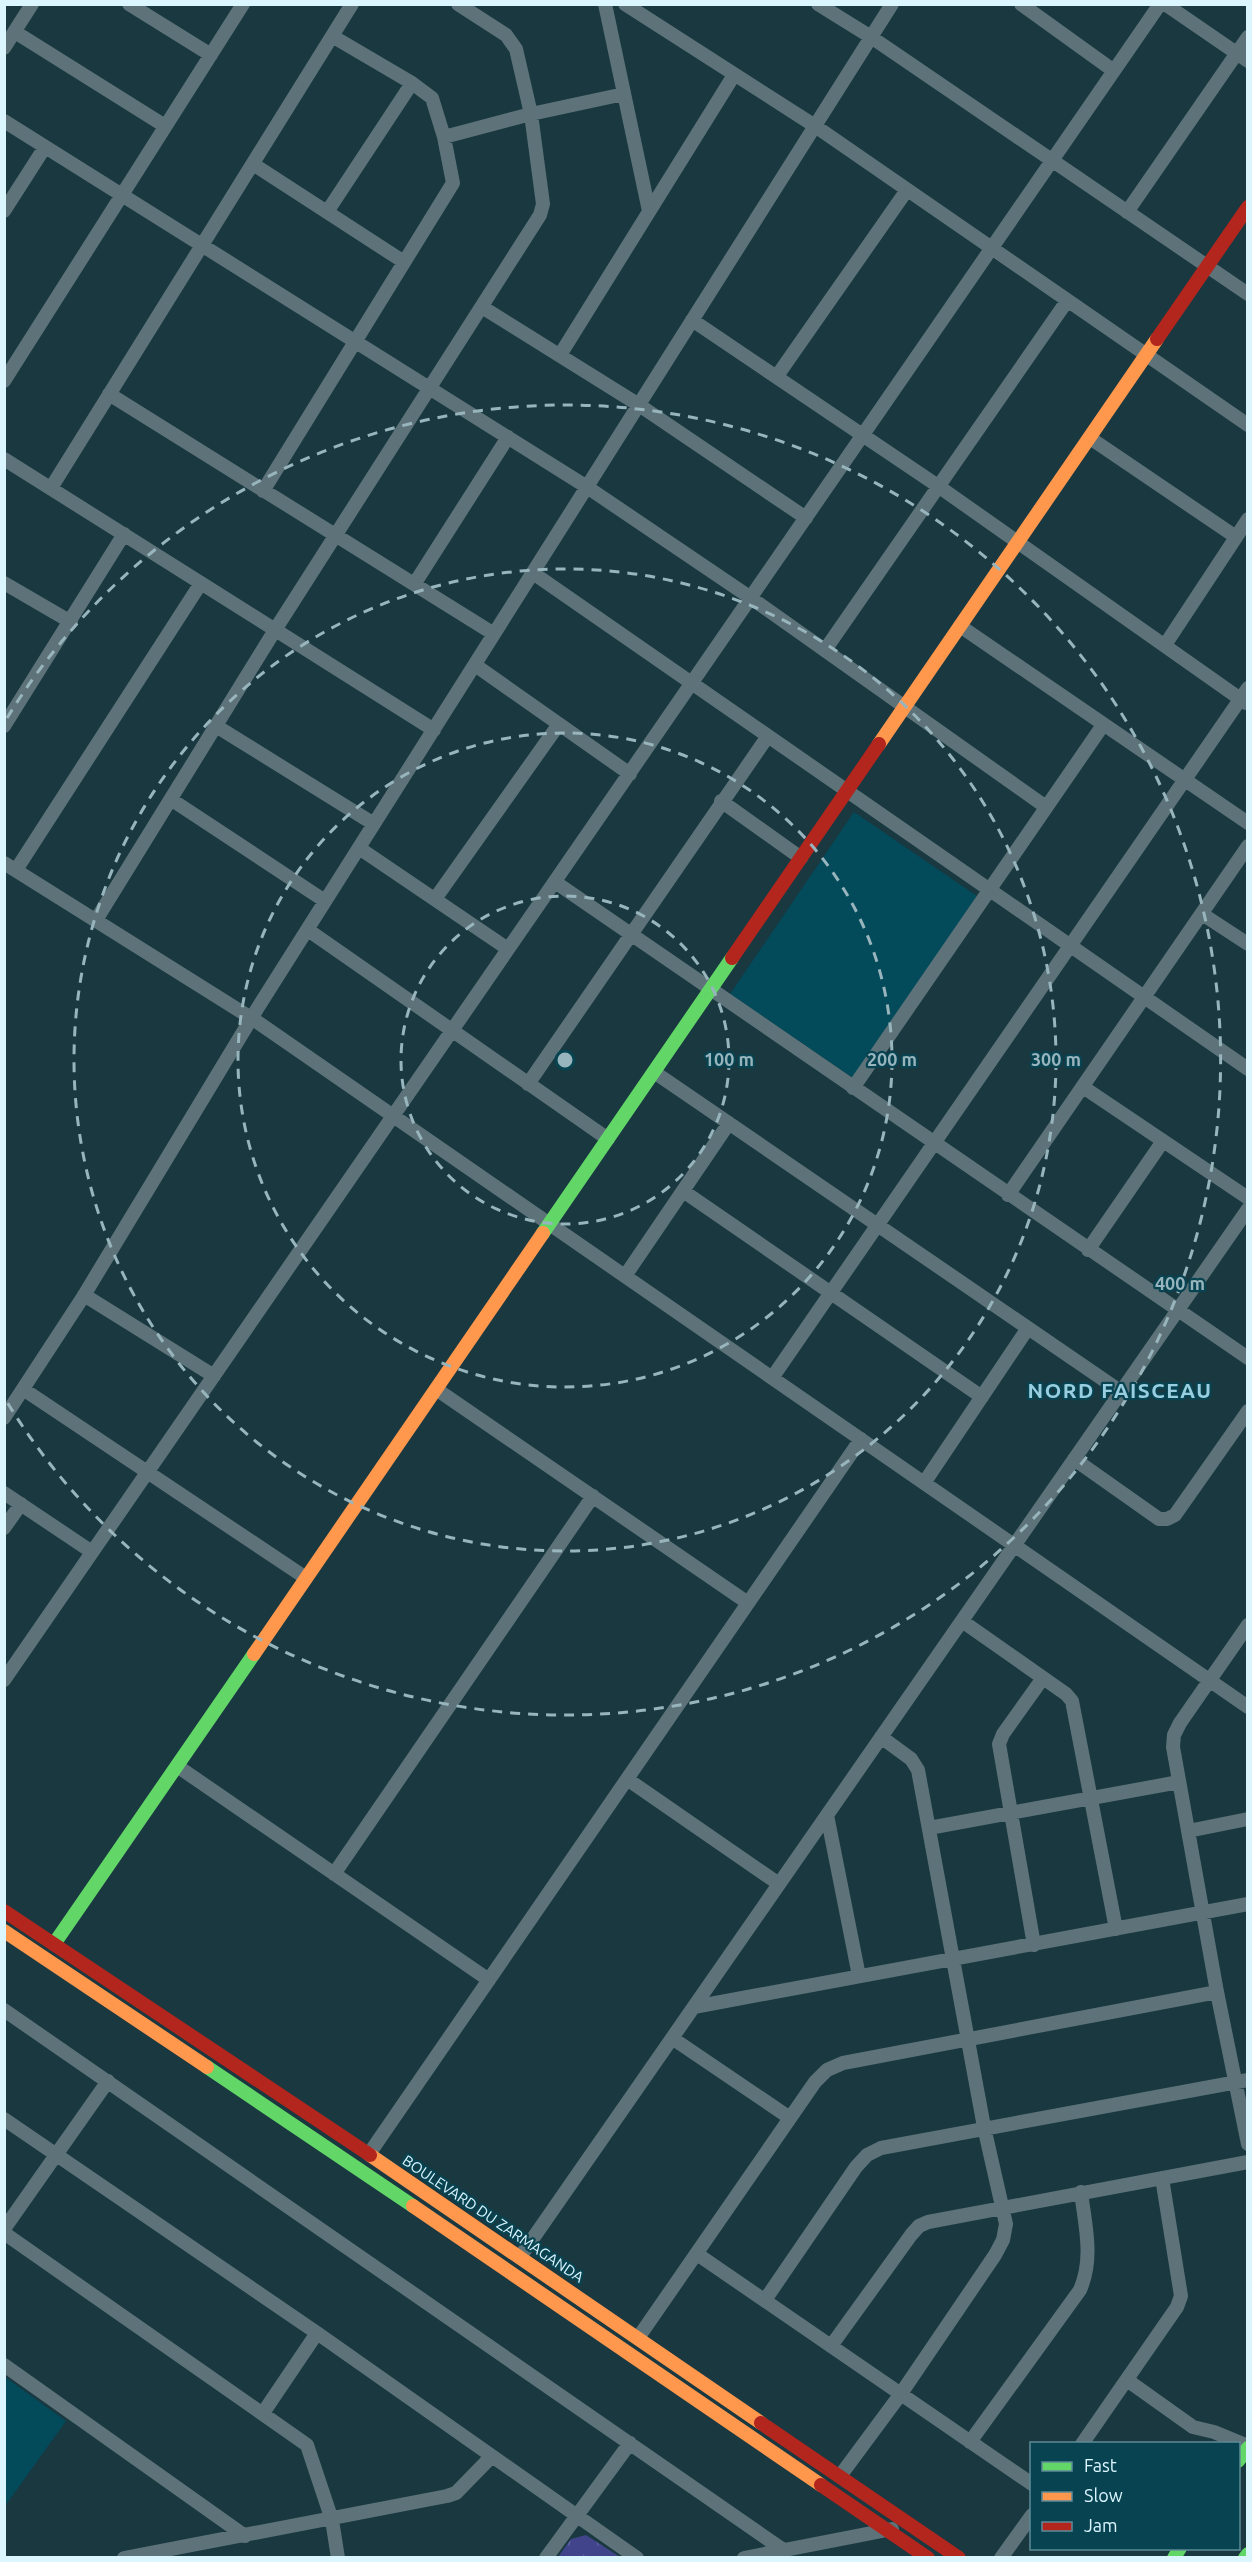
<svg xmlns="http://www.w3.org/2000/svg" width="1252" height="2562" viewBox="0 0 1252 2562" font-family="Ubuntu,sans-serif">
<defs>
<pattern id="grass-tufts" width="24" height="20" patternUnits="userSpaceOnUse" patternTransform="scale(1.5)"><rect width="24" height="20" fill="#41448b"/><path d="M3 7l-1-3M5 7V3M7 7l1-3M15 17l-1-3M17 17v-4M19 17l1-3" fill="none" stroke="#5c609c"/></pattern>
</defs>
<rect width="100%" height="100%" fill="#193840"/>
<!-- built -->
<path fill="#034a5a" d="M854 812 977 896 853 1078 730 994Z
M5 2377 66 2421 5 2506Z"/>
<!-- grass -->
<path fill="url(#grass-tufts)" d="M586 2535 620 2557H558L571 2539Z"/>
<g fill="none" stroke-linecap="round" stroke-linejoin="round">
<!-- street -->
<path stroke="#5d7379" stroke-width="14" d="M129 4 211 55
M605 4 649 211
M625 4 815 126 1248 425
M818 4 871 37 1248 294
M1021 4 1114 71
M1165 4 1248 61
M15 32 165 126
M4 48 32 4
M4 121 587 487 751 598 1046 807
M444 137 531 114 624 94
M253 164 404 262
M4 211 45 147
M327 212 412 83
M1127 212 1248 37
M482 307 639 405 806 518
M692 320 938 486 1246 703
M560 355 734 75
M777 376 907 190
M4 381 243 4
M109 394 494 634
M1090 438 1236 537
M4 459 434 730
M51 488 352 4
M263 491 453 183 444 137 432 98 412 83 332 36
M533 573 1248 1069
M4 583 71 622
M415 583 508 437
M960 626 1248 823
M1165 645 1248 519
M825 650 1067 301
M475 665 630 774
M4 726 124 534
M216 726 374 824
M172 800 325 901
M721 801 801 858
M359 848 508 949
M4 863 256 1021 1248 1707
M16 870 201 583
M555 882 1248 1358
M435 899 559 724
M1202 914 1248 944
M96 920 275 630 540 215 543 204 531 114 516 49 506 35 458 4
M308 930 608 1139
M654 1072 1120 1391
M528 1084 768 736
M1083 1087 1248 1198
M853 1088 1103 725
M683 1191 982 1397
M1008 1195 1248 846
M1088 1250 1163 1141
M625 1276 729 1123
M84 1295 214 1376
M772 1378 1248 688
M23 1389 306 1578
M436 1389 748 1603
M4 1418 83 1297 257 1009 892 4
M1074 1459 1159 1519H1167L1175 1515 1248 1411
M924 1483 1028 1328
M4 1493 92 1552
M4 1528 21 1504
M962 1621 1066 1694 1072 1701 1116 1929
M1248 1625 1180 1723 1174 1735 1173 1747 1217 1992 1248 2144
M4 1680 1160 4
M177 1766 489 1980
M627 1779 779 1884
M827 1815 859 1976
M929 1828 1179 1782
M1188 1831 1248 1819
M334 1874 593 1496
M1034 1945 999 1744 1003 1734 1043 1678
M694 2007 1248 1904
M4 2010 782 2549
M672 2038 790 2118
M4 2119 317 2333 637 2558
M369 2154 861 1439
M4 2229 108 2081
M4 2233 307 2445 332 2520 338 2558
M697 2254 1032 2484
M520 2257 1248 1209
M765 2300 856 2167 867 2155 881 2148 1248 2080
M638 2338 815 2082 827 2070 843 2063 1217 1992
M831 2346 911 2235 919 2226 928 2222 1248 2162
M4 2365 245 2536
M1127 2380 1193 2427 1214 2432 1248 2446
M263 2413 317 2333
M970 2442 1080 2290C1094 2258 1085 2225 1081 2192
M1082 2444 1177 2307 1181 2296 1162 2178
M840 2476 900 2395 995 2255 1003 2240 1006 2224 984 2127 918 1770 911 1759 881 1737
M124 2558 447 2496 456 2493 491 2457
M546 2558 630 2443
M744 2558 892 2529
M1001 2558 1032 2515"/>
<!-- fast -->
<path stroke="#63d668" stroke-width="14" d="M543 1233 732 958
M54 1944 254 1654
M207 2067 413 2206
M1238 2461 1248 2448
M1174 2558 1180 2548
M1245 2558 1248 2554"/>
<!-- slow -->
<path stroke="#ff974d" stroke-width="14" d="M879 744 1157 339
M254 1654 543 1233
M4 1931 207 2067
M370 2155 761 2423
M413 2206 821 2485"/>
<!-- jam -->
<path stroke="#b3261e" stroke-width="14" d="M1157 339 1248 207
M732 958 879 744
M4 1911 370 2155
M761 2423 959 2558
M821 2485 928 2558"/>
</g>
<!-- distance rings -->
<g fill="none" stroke="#98b4bc" stroke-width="3" stroke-dasharray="10 8">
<circle cx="565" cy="1060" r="164"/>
<circle cx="565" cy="1060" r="327"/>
<circle cx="565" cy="1060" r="491"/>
<path d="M7 718A655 655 0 1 1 7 1402"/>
</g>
<g text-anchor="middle" stroke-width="4.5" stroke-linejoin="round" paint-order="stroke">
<!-- street labels -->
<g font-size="15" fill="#dcf6ff" stroke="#084351">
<text transform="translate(493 2219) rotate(34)" y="5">BOULEVARD DU ZARMAGANDA</text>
</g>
<!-- district labels -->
<g font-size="21" font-weight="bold" letter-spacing="1.5" fill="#99cee0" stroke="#084351">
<text x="1120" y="1398">NORD FAISCEAU</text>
</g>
</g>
<circle cx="565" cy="1060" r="9" fill="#98b4bc" stroke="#084351" stroke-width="3"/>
<g font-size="18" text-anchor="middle" font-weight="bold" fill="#98b4bc" stroke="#084351" stroke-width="4.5" stroke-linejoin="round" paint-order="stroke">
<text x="729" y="1066">100 m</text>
<text x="892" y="1066">200 m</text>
<text x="1056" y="1066">300 m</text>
<text x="1180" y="1290">400 m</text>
</g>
<!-- border -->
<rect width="1252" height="2562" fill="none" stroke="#dcf6ff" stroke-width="12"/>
<!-- legend -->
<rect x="1030" y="2442" width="210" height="108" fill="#084351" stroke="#5d8b97" stroke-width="1.5"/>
<rect x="1042" y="2462" width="30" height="9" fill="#63d668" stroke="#5d8b97" stroke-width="1.5"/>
<text x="1084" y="2472" font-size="18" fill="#dcf6ff">Fast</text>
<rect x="1042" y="2492" width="30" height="9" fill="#ff974d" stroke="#5d8b97" stroke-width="1.5"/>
<text x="1084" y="2502" font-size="18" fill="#dcf6ff">Slow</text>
<rect x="1042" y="2522" width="30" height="9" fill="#b3261e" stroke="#5d8b97" stroke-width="1.5"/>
<text x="1084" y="2532" font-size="18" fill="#dcf6ff">Jam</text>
</svg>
